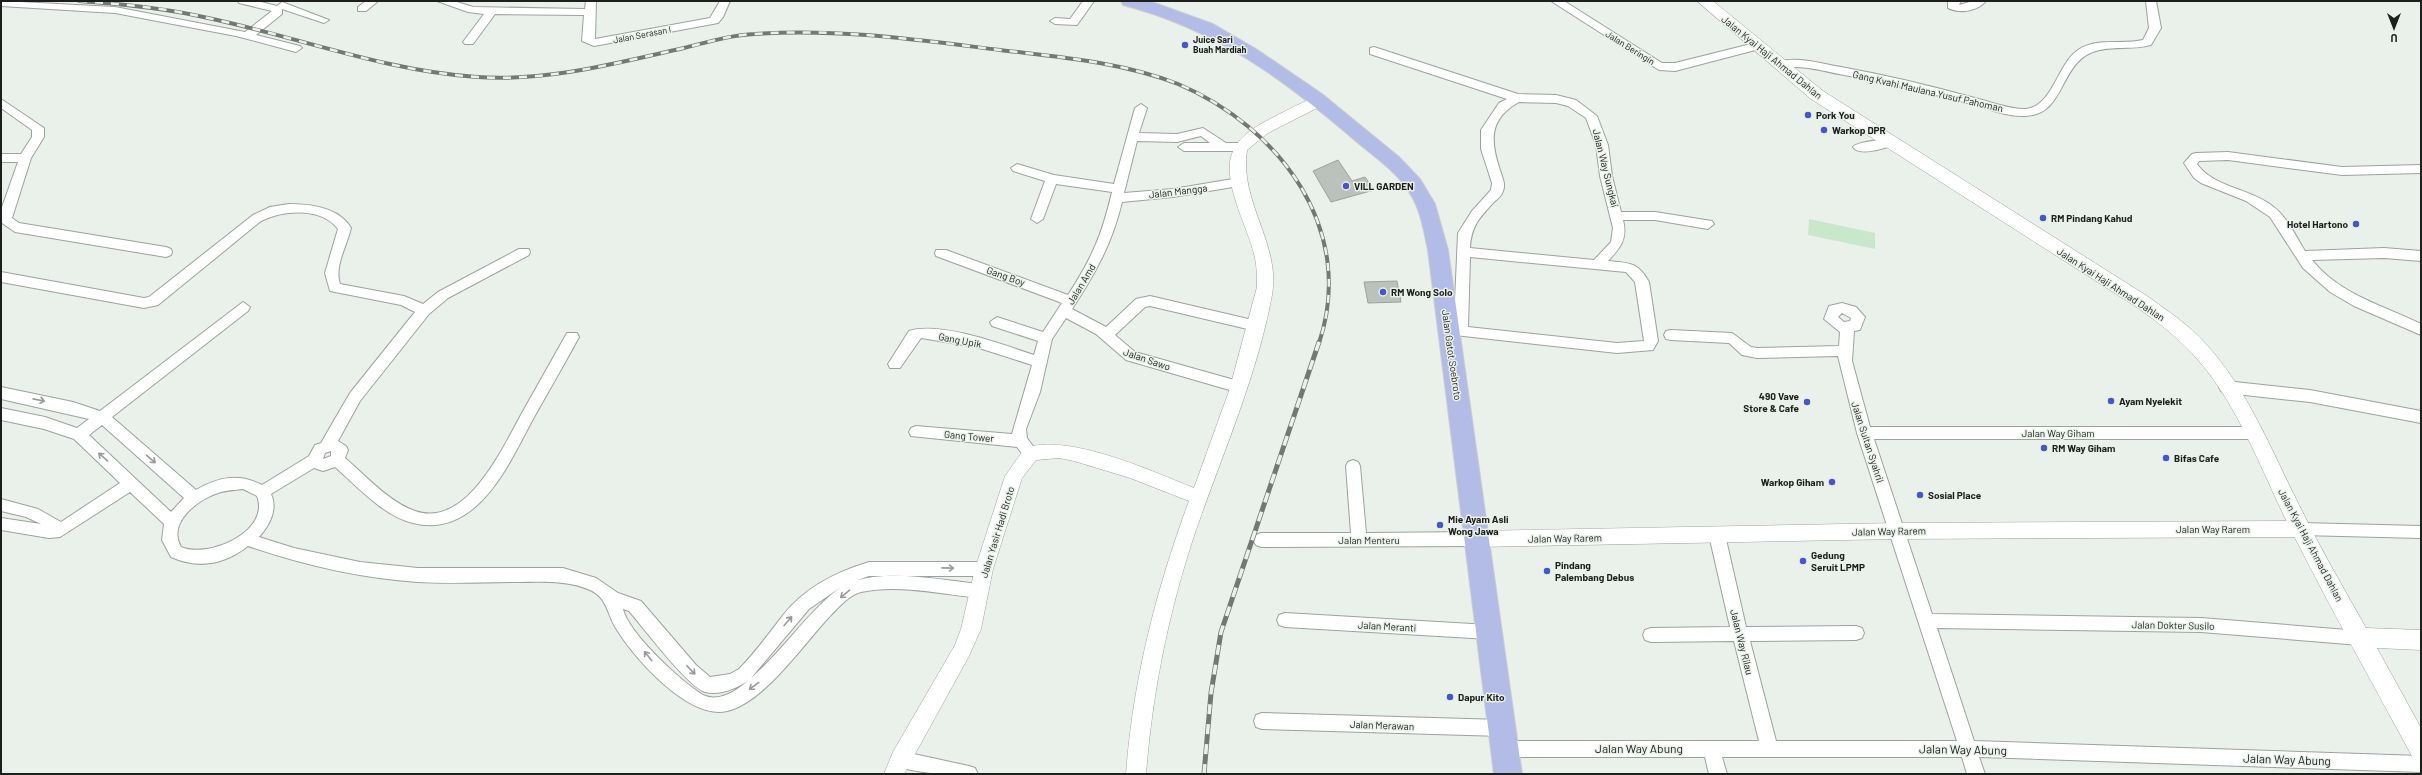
<svg xmlns="http://www.w3.org/2000/svg" width="2422" height="775" viewBox="0 0 2422 775" font-family="Barlow,sans-serif">
<rect width="100%" height="100%" fill="#eaf1ea"/>
<!-- green -->
<path fill="#c9e7ca" d="M1809 219 1875 233V249L1808 235Z"/>
<!-- building -->
<path fill="#bbc1bb" stroke="#9ca29c" d="M1338 160 1352 181 1365 177 1374 190 1331 202 1313 171Z
M1397 281 1401 302 1368 303 1364 282Z"/>
<g fill="none" stroke-linecap="round" stroke-linejoin="round">
<defs>
<path id="minor" d="M1 1 115 7 245 32 272 11 239 3 238 1H257L277 6 282 2 329 20 324 23 282 9V14L256 35 300 46 302 48 296 52 236 36 115 13 1 6Z
M366 1 377 2 366 11H358V7Z
M437 1H454L473 7 585 9 586 1H596L595 39 710 18 720 1H730L723 17 718 23 594 46 582 41 584 15 495 14 473 44H465L463 42 484 14 468 12Z
M1083 1H1094L1077 25 1055 24 1050 21 1055 18 1070 19Z
M1551 1H1564L1662 63H1675L1759 42 1765 46 1763 48 1675 71 1659 70Z
M1948 1H1961L1959 5 1973 1H1986C1978 11 1960 14 1948 8Z
M2146 1H2156L2161 28 2151 45C2126 52 2096 41 2077 63 2059 83 2058 115 2025 116 2007 117 1989 109 1972 104 1928 93 1883 82 1839 74 1818 70 1800 64 1779 69L1773 65 1775 62C1798 56 1818 63 1841 67 1885 75 1928 85 1971 97 1989 101 2007 109 2025 109 2053 107 2057 64 2078 50 2097 37 2121 45 2143 40L2149 28Z
M1374 47 1518 94 1556 95 1576 100 1597 116 1608 145 1612 176 1621 212H1655L1712 221 1714 224 1708 229 1655 220H1623C1628 239 1620 248 1608 261 1629 263 1638 262 1649 282L1658 341 1653 350 1617 353 1446 334 1444 330 1446 326 1454 325 1458 233 1472 211 1491 190 1492 183 1481 149V130L1499 103 1507 99 1370 54V48ZM1519 102 1556 103 1568 106 1586 118 1596 145 1600 176 1613 228 1611 242 1594 260 1470 248C1471 227 1479 218 1493 203 1496 200 1502 196 1503 191 1506 184 1502 177 1500 170 1490 140 1489 119 1519 102ZM1470 257 1626 272 1635 282 1644 341 1617 343 1468 327Z
M1 99 44 128V137L31 158 12 218 19 223 166 247 171 249 172 252 171 255 166 257 15 232 2 223 1 210 18 162H1V154H21L32 137V130L1 108Z
M1141 104 1147 108 1139 133 1177 134 1203 128 1226 143H1241L1247 147 1241 151H1184L1178 147 1184 143H1210L1201 136 1177 142 1137 141 1124 193 1173 189 1239 178 1245 182 1239 186 1173 197 1122 202C1112 244 1095 274 1072 309L1106 327 1136 299 1150 296 1261 322 1263 326 1256 331 1150 306 1145 307 1115 335 1135 352 1245 383 1247 387 1245 391 1240 393 1126 360 1096 334 1066 318 1052 339 1040 392 1026 429 1027 438 1038 453 1036 457C1027 460 1022 454 1017 447L911 436 909 432 911 428 916 426 1012 434 1032 365 976 347 921 338 900 368H890L888 364 909 331C941 321 1003 345 1034 355L1038 341 992 326 990 322 997 317 1043 332 1062 303 936 256 935 253 936 250H946L1068 295C1092 258 1102 235 1112 192L1056 184 1043 219 1037 223 1031 219 1045 181 1013 171 1011 168 1017 164 1054 175 1114 184 1135 108Z
M1890 138 1894 139 1896 142 1894 145C1885 148 1859 157 1853 147 1856 142 1882 140 1890 138Z
M2228 152 2342 167 2421 165V173L2342 175 2228 160 2199 161 2197 164C2213 187 2248 188 2271 205 2287 216 2295 235 2305 251L2384 248 2421 251V261L2384 258 2312 260C2340 295 2383 305 2421 324V335L2354 306 2330 292 2303 268 2270 217 2246 201 2201 183 2194 178 2184 163 2192 154 2196 153Z
M289 204C310 204 339 207 351 228 347 246 334 266 340 284L404 296 423 304 438 292 519 249H529L530 252 529 255 448 298 429 314 360 401 338 441 346 446 348 450 345 458C366 476 389 502 415 511 467 529 503 447 522 413 537 386 552 360 567 333H577L579 337C564 365 548 392 533 419 509 464 477 539 413 523 383 516 357 486 335 467L323 471 314 468 271 494C278 509 270 525 259 537L294 548 360 562 418 568H563L596 578 618 593 641 601 696 665 710 677 730 674 739 669C756 652 769 633 784 614 806 587 836 572 869 562H984L989 564 992 569 989 574 984 576H869L852 582C891 569 938 580 979 584L985 586 987 591 985 596 979 598C942 594 898 584 861 592 849 595 839 607 831 615 805 642 764 703 727 711 689 720 635 659 617 630 607 615 608 598 590 590 567 580 543 582 519 582 485 582 451 584 417 582 359 578 303 565 248 546 224 565 198 569 171 557L162 540 164 524 130 492 60 537 49 538 1 530V518L41 524 26 517 1 511V499L38 509 61 522 120 483 74 439 44 429 1 420V408L45 417 77 428 89 419 1 399V387L73 402 100 411 243 302 250 307 248 311 112 417 196 490C218 477 239 473 262 485L309 456 315 445 321 443 350 393 415 312 401 305 330 291 325 273 338 229C321 207 284 210 261 221L158 305 144 308 1 282V272L144 298 149 297 253 215 270 207ZM102 425 184 498 171 512 89 435ZM331 451V456L323 459 325 453ZM243 489 257 496C271 531 209 559 181 547 167 523 197 500 218 493 226 490 235 490 243 489ZM841 587C807 612 784 650 751 678L809 609ZM623 609 629 611C643 627 688 687 705 692 719 696 738 688 749 680 737 690 720 703 703 695 681 681 629 634 623 609Z
M1842 303 1856 307 1865 317 1860 330 1854 331 1852 361 1870 427H2252L2257 429 2259 433 2257 437 2252 439H1874L1932 614 2201 618 2360 631 2366 633 2368 638 2366 643 2360 645 2201 632 1937 628 1974 741 2421 756V772L1979 757 1985 774H1967L1962 757H1722L1727 774H1709L1705 757H1504L1498 755 1496 749 1498 743 1504 741H1759L1734 641 1651 642 1645 640 1643 635 1645 630 1651 628 1730 627 1709 535 1712 530 1717 528 1722 530 1725 535 1746 627 1856 626 1862 628 1864 633 1862 638 1856 640 1750 641 1776 741H1957L1857 433 1838 356 1757 358 1742 355 1729 343 1671 340 1666 339 1664 335 1666 331 1671 330 1732 333 1751 347 1757 348 1839 346 1840 332 1824 319 1829 306ZM1842 313 1851 318 1850 321 1844 322 1838 317Z
M2226 381 2310 390 2421 411V423L2310 402 2226 393 2221 391 2219 387 2221 383Z
M1353 460 1358 462 1360 466 1366 533 1477 532 1482 534 1485 539 1482 544 1477 546 1261 547 1256 545 1253 540 1256 535 1261 533H1351L1346 466 1348 462Z
M2301 523 2421 526V538L2301 535 2296 534 2293 529 2296 524Z
M1285 613 1489 625 1495 627 1497 632 1495 637 1489 639 1285 627 1279 625 1277 620 1279 615Z
M1262 713 1502 720 1508 722 1510 728 1508 734 1502 736 1262 729 1256 727 1254 721 1256 715Z
M900 751 969 766 975 768 978 774C949 774 921 775 894 765L891 759 894 753Z"/>
<path id="tertiary" d="M1318 97 1325 102 1323 105 1268 133 1247 150C1239 202 1281 244 1272 295 1256 382 1218 463 1191 545 1167 620 1152 696 1146 774H1126C1133 680 1156 590 1189 501L1130 478 1074 461 1059 458 1036 460 1022 478 993 569 981 629 969 656 904 774H884L893 752 955 645 961 629 975 569 1005 476 1025 448C1069 433 1151 471 1194 488L1229 391 1257 287C1257 276 1257 265 1254 254 1247 225 1219 177 1234 149 1241 135 1255 127 1268 120 1284 112 1301 102 1318 97Z
M2301 521 2308 523 2310 529 2308 535 2301 537 1898 539 1477 547 1470 545 1468 539 1470 533 1477 531 1898 523Z"/>
<path id="secondary" d="M1697 1H1713L1823 91 2147 296C2168 311 2189 325 2206 344 2247 389 2271 449 2298 503 2319 546 2343 587 2366 628L2421 630V650L2377 648 2421 728V761L2413 758C2373 684 2332 611 2294 536 2264 478 2242 411 2199 361 2180 339 2158 322 2135 306L1811 99Z"/>
<path id="primary" d="M1121 1H1149L1213 24 1256 49 1322 94 1399 157 1420 179 1435 204 1448 250 1522 774H1494L1428 250C1424 232 1421 211 1411 195 1399 173 1376 158 1357 142 1285 80 1216 29 1123 5Z"/>
</defs>
<!-- minor casing -->
<use href="#minor" stroke="#9ca29c" stroke-width="2"/>
<!-- tertiary casing -->
<use href="#tertiary" stroke="#9ca29c" stroke-width="1"/>
<!-- secondary casing -->
<use href="#secondary" stroke="#9ca29c" stroke-width="1"/>
<!-- primary casing -->
<use href="#primary" stroke="#cdcecd" stroke-width="2"/>
<!-- minor -->
<use href="#minor" fill="#fff" fill-rule="evenodd"/>
<!-- tertiary -->
<use href="#tertiary" fill="#fff" fill-rule="evenodd"/>
<!-- secondary -->
<use href="#secondary" fill="#fff" fill-rule="evenodd"/>
<!-- primary -->
<use href="#primary" fill="#b2bce6" fill-rule="evenodd"/>
<defs>
<path id="rail-far1" d="M79 1C123 4 165 8 208 18 298 37 385 71 477 77 547 82 616 63 684 48 708 42 731 35 755 34 837 28 919 40 1000 50 1059 57 1122 62 1178 84 1280 127 1357 230 1319 343"/>
<path id="rail" d="M1204 774 1211 693 1221 632 1319 342"/>
</defs>
<!-- rail-far1 casing -->
<use href="#rail-far1" stroke="#747874" stroke-width="4"/>
<!-- rail casing -->
<use href="#rail" stroke="#747874" stroke-width="5"/>
<!-- rail-far1 -->
<use href="#rail-far1" stroke="#eaf1ea" stroke-width="2.5" stroke-dasharray="8" stroke-linecap="butt"/>
<!-- rail -->
<use href="#rail" stroke="#eaf1ea" stroke-width="3.5" stroke-dasharray="10" stroke-linecap="butt"/>
</g>
<!-- one-way arrows -->
<defs><path id="oneway-shaft" d="M-6 0H5M1.5-3L5.5 0L1.5 3" fill="none" stroke-width="1.6" stroke-linecap="round" stroke-linejoin="round"/></defs>
<g stroke="#999a99">
<use href="#oneway-shaft" transform="translate(39 400) rotate(11)"/>
<use href="#oneway-shaft" transform="translate(103 457) rotate(-139)"/>
<use href="#oneway-shaft" transform="translate(151 459) rotate(41)"/>
<use href="#oneway-shaft" transform="translate(948 568) rotate(1)"/>
<use href="#oneway-shaft" transform="translate(845 594) rotate(141)"/>
<use href="#oneway-shaft" transform="translate(788 621) rotate(-49)"/>
<use href="#oneway-shaft" transform="translate(648 656) rotate(-129)"/>
<use href="#oneway-shaft" transform="translate(691 670) rotate(46)"/>
<use href="#oneway-shaft" transform="translate(754 686) rotate(144)"/>
</g>
<!-- markers -->
<g fill="#4656cb" stroke="#eaf1ea" stroke-width="1.5">
<circle cx="1185" cy="45" r="4"/>
<circle cx="1808" cy="115" r="4"/>
<circle cx="1824" cy="130" r="4"/>
<circle cx="1346" cy="186" r="4"/>
<circle cx="2043" cy="218" r="4"/>
<circle cx="2356" cy="224" r="4"/>
<circle cx="1383" cy="292" r="4"/>
<circle cx="2111" cy="401" r="4"/>
<circle cx="1807" cy="402" r="4"/>
<circle cx="2044" cy="448" r="4"/>
<circle cx="2166" cy="458" r="4"/>
<circle cx="1832" cy="482" r="4"/>
<circle cx="1920" cy="495" r="4"/>
<circle cx="1440" cy="525" r="4"/>
<circle cx="1803" cy="561" r="4"/>
<circle cx="1547" cy="571" r="4"/>
<circle cx="1450" cy="697" r="4"/>
</g>
<g text-anchor="middle" stroke-width="3" stroke-linejoin="round" paint-order="stroke">
<!-- far-street labels -->
<g font-size="9" fill="#1d1f1d" stroke="#eaf1ea">
<text transform="translate(642 35) rotate(-11)" y="3">Jalan Serasan I</text>
<text transform="translate(1630 48) rotate(32)" y="3">Jalan Beringin</text>
</g>
<!-- far-poi labels -->
<g font-size="9" font-weight="bold" fill="#1d1f1d" stroke="#eaf1ea" text-anchor="start">
<text x="1193" y="43">Juice Sari<tspan x="1193" dy="10">Buah Mardiah</tspan></text>
</g>
<!-- street labels -->
<g font-size="10" fill="#1d1f1d" stroke="#eaf1ea">
<text transform="translate(1772 57) rotate(39)" y="4">Jalan Kyai Haji Ahmad Dahlan</text>
<text transform="translate(1928 91) rotate(13)" y="4">Gang Kvahi Maulana Yusuf Pahoman</text>
<text transform="translate(1606 168) rotate(76)" y="4">Jalan Way Sungkai</text>
<text transform="translate(1178 191) rotate(-7)" y="4">Jalan Mangga</text>
<text transform="translate(1006 276) rotate(20)" y="4">Gang Boy</text>
<text transform="translate(1081 284) rotate(-59)" y="4">Jalan Amd</text>
<text transform="translate(2111 284) rotate(33)" y="4">Jalan Kyai Haji Ahmad Dahlan</text>
<text transform="translate(960 340) rotate(11)" y="4">Gang Upik</text>
<text transform="translate(1452 355) rotate(82)" y="4">Jalan Gatot Soebroto</text>
<text transform="translate(1147 359) rotate(19)" y="4">Jalan Sawo</text>
<text x="2058" y="437">Jalan Way Giham</text>
<text transform="translate(969 436) rotate(5)" y="4">Gang Tower</text>
<text transform="translate(1868 442) rotate(72)" y="4">Jalan Sultan Syahril</text>
<text x="2213" y="533">Jalan Way Rarem</text>
<text transform="translate(1889 531) rotate(-1)" y="4">Jalan Way Rarem</text>
<text transform="translate(997 532) rotate(-73)" y="4">Jalan Yasir Hadi Broto</text>
<text transform="translate(1565 538) rotate(-1)" y="4">Jalan Way Rarem</text>
<text x="1369" y="544">Jalan Menteru</text>
<text transform="translate(2311 545) rotate(62)" y="4">Jalan Kyai Haji Ahmad Dahlan</text>
<text transform="translate(2173 625) rotate(1)" y="4">Jalan Dokter Susilo</text>
<text transform="translate(1387 626) rotate(3)" y="4">Jalan Meranti</text>
<text transform="translate(1742 642) rotate(76)" y="4">Jalan Way Rilau</text>
<text transform="translate(1382 725) rotate(2)" y="4">Jalan Merawan</text>
</g>
<!-- poi labels -->
<g font-size="10" font-weight="bold" fill="#1d1f1d" stroke="#eaf1ea" text-anchor="start">
<text x="1816" y="119">Pork You</text>
<text x="1832" y="134">Warkop DPR</text>
<text x="1354" y="190">VILL GARDEN</text>
<text x="2051" y="222">RM Pindang Kahud</text>
<text x="2348" y="228" text-anchor="end">Hotel Hartono</text>
<text x="1391" y="296">RM Wong Solo</text>
<text x="1799" y="400" text-anchor="end">490 Vave<tspan x="1799" dy="12">Store &amp; Cafe</tspan></text>
<text x="2119" y="405">Ayam Nyelekit</text>
<text x="2052" y="452">RM Way Giham</text>
<text x="2174" y="462">Bifas Cafe</text>
<text x="1824" y="486" text-anchor="end">Warkop Giham</text>
<text x="1928" y="499">Sosial Place</text>
<text x="1448" y="523">Mie Ayam Asli<tspan x="1448" dy="12">Wong Jawa</tspan></text>
<text x="1811" y="559">Gedung<tspan x="1811" dy="12">Seruit LPMP</tspan></text>
<text x="1555" y="569">Pindang<tspan x="1555" dy="12">Palembang Debus</tspan></text>
<text x="1458" y="701">Dapur Kito</text>
</g>
<!-- near-street labels -->
<g font-size="12" fill="#1d1f1d" stroke="#eaf1ea">
<text x="1639" y="753">Jalan Way Abung</text>
<text transform="translate(1963 750) rotate(1)" y="4">Jalan Way Abung</text>
<text transform="translate(2287 760) rotate(2)" y="4">Jalan Way Abung</text>
</g>
</g>
<!-- border -->
<rect width="2422" height="775" fill="none" stroke="#1d1f1d" stroke-width="4"/>
<!-- north arrow -->
<g transform="translate(2394 28) rotate(180)" stroke="#eaf1ea" stroke-width="3" paint-order="stroke">
<path d="M0-3L7 15L0 10L-7 15Z" fill="#1d1f1d"/>
<text y="-6" font-size="11" font-weight="bold" text-anchor="middle" fill="#1d1f1d">U</text>
</g>
</svg>
